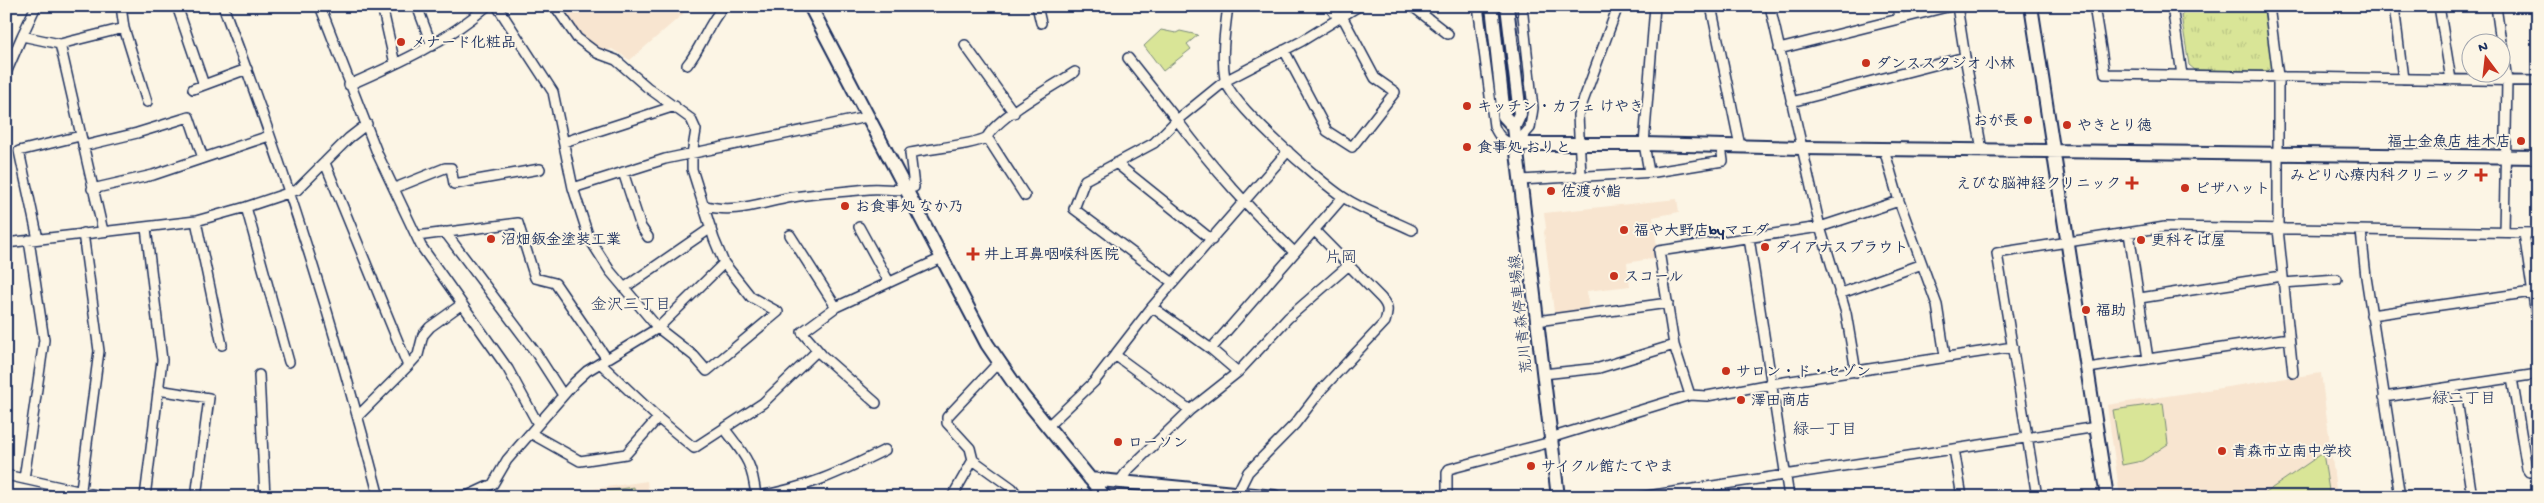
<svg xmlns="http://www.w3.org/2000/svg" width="2544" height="503" viewBox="0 0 2544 503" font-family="'Gochi Hand','Klee One',sans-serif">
<defs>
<pattern id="park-tufts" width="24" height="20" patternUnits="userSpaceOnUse" patternTransform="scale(1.25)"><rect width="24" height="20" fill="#d9e597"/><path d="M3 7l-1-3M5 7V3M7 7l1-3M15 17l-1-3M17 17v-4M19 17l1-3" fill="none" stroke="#bac585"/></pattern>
</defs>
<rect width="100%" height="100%" fill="#fcf5e5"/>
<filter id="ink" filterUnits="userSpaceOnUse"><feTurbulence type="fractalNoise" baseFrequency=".02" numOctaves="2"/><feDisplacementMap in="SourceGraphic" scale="10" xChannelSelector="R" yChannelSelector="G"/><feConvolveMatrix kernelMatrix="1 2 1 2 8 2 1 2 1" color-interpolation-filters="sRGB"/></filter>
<g filter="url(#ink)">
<!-- built -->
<path fill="#f8e5d0" d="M561 6H686L683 14 630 60 612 49 604 52 577 31Z
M1677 199 1679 212 1653 217 1657 247H1654L1655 258 1627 263 1630 286 1587 291 1589 311 1557 315 1554 312 1544 232 1546 228 1544 213Z
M2321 373 2337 497H2120L2107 405Z
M647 481 649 497H540Z"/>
<!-- grass -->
<path fill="#d9e597" stroke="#7a8a7a" d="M1161 30 1176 33 1180 31 1198 35 1187 44 1191 49 1163 71 1144 46Z
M2163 403 2168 444 2142 461 2122 465 2113 410Z
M2323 453 2330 497H2259Z
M634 487 635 497H561Z"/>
<!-- park -->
<path fill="url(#park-tufts)" stroke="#7a8a7a" d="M2211 6H2264L2273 66 2268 71 2195 70 2189 65 2181 15 2186 10Z"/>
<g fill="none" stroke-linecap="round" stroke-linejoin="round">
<defs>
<path id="street" d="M36 6 22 36 60 44 103 231
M121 6 124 28 147 102
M177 6 204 85
M223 6C284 167 336 330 379 497
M320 6 378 155 421 246 508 369 538 424
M382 6 395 64
M417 6 432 46
M497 6 553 92 573 188 589 238 610 271 658 328 694 356 707 371 778 312 751 297 724 263 714 239 692 169V154L696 130 691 119 647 87 616 60 597 53 577 38 555 6
M1037 6 1041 23
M1228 6C1225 29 1221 56 1225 79 1229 103 1320 182 1343 197 1364 211 1390 219 1412 230
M1329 6 1339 19
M1412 6 1448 34
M1478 6 1494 126C1499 138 1504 142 1516 144L1530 128 1533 108 1522 6
M1711 6 1740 146
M1770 6 1820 227 1846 313 1856 372
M1897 6 1899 19
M2094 6 2105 74 2538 81
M2172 6 2182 75
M2269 6 2278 76V229L2293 373
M2394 6 2403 79
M2439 6 2451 80
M2496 6 2501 42
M60 44 124 28
M2502 44 2507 81 2504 232
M965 45 1014 113
M1779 49 1951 6
M1284 50 1327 131 1352 147 1395 92 1375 78 1342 16
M1965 57 1982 150
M1128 58 1177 120 1154 143 1085 180 1074 209 1173 283
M687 65C702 47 708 23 724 6
M6 73 22 36
M349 85C399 63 446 42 487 6
M193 89 247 69
M1791 102 1965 57 1957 6
M564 142 675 106
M83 146 137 133 189 117 203 158
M1884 149 1899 201 1937 305 1945 356
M325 163 408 366 359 415
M1116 163 1212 240
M623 172 641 227 648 237
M1649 172 1644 144 1655 6
M1581 175 1578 115 1618 6
M1521 180 1655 172 1723 161 1721 146
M395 188 445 168H451L454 184 540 169
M573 188 665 159 867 117
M92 189 153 175 269 136
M1025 196 987 137C1000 115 1052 87 1075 72
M703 205C734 215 762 202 793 197 818 193 843 192 869 189 884 187 900 193 914 187L910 153C927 149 976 145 987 137
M246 207 289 362
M196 221 222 345
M859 227 889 282
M2361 231 2366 277 2400 497
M445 232 536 353 563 395
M2129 233 2148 359
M2524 233 2538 329
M790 235 836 307
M417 236 518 223 535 278 555 283 607 359
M1749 238 1789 497
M38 239 19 151 80 136
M6 243 196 221 246 207 297 190 349 138 367 124
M1294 252C1249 208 1214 170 1177 120L1225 81 1302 41 1359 6
M2283 283 2337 279
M624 288 711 228
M1839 294 1922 264
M2140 298 2282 276
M1152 307 1211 349 1238 372
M2371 315 2532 292
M1537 321 1668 303
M1211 349 1343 197
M821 354 802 332 836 307 942 258
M1115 355 1190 410
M600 363 658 418 694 448 763 403 817 351 876 403
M998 363 947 417V423L970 448 973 460 1012 488 1019 497
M408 366 418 355 423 335 430 327 462 304
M2088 368 2289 338
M1543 374 1599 368 1674 345
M259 375 265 497
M2512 378 2527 469 2529 472 2538 471
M2455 387 2472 497
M158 390 209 398 196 497
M1690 395 1674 345 1659 251 1820 227 1899 201
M2384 397 2538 374
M1048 426 1094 382 1152 307 1288 151
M724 428C745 456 752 461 756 496
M532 434 580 461 626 454 658 418
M1550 438 1690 395 1707 396 1771 384 2013 347
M1954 449 1962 497
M6 475 105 497
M24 479 44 340 29 240
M1120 481 1128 470 1190 410 1238 372 1288 318 1349 265
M1237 494 1248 472 1295 424 1322 389 1385 322C1388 311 1389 307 1381 298L1314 230
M80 497 99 351 83 233
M145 497 162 360 146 228
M465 497 493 484 507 460 575 382 587 371 658 328 724 263
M753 497C805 489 839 473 885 450
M952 497 973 460
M1447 497V473L1449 469 1551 442
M1641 497 2097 427
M2037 497 1997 253 2165 227 2538 233"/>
<path id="secondary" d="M810 6 987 344 1022 395 1105 497
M1492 6 1504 116 1514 127
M1507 6 1520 114 1514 127 1558 497
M2031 6 2107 497
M1516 144H1644L1802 148 2538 157
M1090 479 1275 497"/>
</defs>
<!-- street casing -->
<use href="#street" stroke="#1b2f5e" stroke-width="12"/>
<!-- secondary casing -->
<use href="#secondary" stroke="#1b2f5e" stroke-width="16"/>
<!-- street -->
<use href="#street" stroke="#fcf5e5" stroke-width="9"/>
<!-- secondary -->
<use href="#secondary" stroke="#fcf5e5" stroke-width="12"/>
</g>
</g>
<!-- markers -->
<g fill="#c8321e" stroke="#fcf5e5" stroke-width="2">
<circle cx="401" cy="42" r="5"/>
<circle cx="1866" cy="63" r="5"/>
<circle cx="1467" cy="106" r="5"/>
<circle cx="2028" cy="120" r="5"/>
<circle cx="2067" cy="125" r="5"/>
<circle cx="2521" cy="141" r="5"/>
<circle cx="1467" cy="147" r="5"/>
<path d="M2478.5 167.5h5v5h5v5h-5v5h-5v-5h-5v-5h5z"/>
<path d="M2129.5 175.5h5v5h5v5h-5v5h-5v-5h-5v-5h5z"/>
<circle cx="2185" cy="188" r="5"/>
<circle cx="1551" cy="191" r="5"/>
<circle cx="845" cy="206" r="5"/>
<circle cx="1624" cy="230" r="5"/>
<circle cx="491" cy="239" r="5"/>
<circle cx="2141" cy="240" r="5"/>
<circle cx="1765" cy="247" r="5"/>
<path d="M970.5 246.5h5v5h5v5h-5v5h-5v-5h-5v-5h5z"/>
<circle cx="1614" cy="276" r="5"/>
<circle cx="2086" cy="310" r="5"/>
<circle cx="1726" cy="371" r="5"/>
<circle cx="1741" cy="400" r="5"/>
<circle cx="1118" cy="442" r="5"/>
<circle cx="2222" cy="451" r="5"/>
<circle cx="1531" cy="466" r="5"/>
</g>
<g text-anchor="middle" stroke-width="4" stroke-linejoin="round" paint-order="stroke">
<!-- poi labels -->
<g font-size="15" font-weight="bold" fill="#1b2f5e" stroke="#fcf5e5" text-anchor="start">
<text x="411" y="47">メナード化粧品</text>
<text x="1876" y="68">ダンススタジオ 小林</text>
<text x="1477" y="111">キッチン・カフェ けやき</text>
<text x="2018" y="125" text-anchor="end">おが長</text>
<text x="2077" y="130">やきとり徳</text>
<text x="2511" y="146" text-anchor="end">福士金魚店 桂木店</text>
<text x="1477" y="152">食事処 おりと</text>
<text x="2470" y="180" text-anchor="end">みどり心療内科クリニック</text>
<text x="2121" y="188" text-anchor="end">えびな脳神経クリニック</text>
<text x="2195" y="193">ピザハット</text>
<text x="1561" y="196">佐渡が鮨</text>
<text x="855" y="211">お食事処 なか乃</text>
<text x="1634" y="235">福や大野店byマエダ</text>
<text x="501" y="244">沼畑鈑金塗装工業</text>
<text x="2151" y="245">更科そば屋</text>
<text x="1775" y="252">ダイアナスプラウト</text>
<text x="984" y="259">井上耳鼻咽喉科医院</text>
<text x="1624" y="281">スコール</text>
<text x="2096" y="315">福助</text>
<text x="1736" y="376">サロン・ド・セゾン</text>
<text x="1751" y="405">澤田商店</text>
<text x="1128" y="447">ローソン</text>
<text x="2232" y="456">青森市立南中学校</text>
<text x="1541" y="471">サイクル館たてやま</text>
</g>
<!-- street labels -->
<g font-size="15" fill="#1b2f5e" stroke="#fcf5e5">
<text transform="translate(1520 314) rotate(-96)" y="5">荒川青森停車場線</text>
</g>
<!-- neighbourhood labels -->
<g font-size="16" fill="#1b2f5e" stroke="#fcf5e5">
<text x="1341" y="262">片岡</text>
<text x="631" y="309">金沢三丁目</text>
<text x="2464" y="403">緑二丁目</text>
<text x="1825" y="434">緑一丁目</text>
</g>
</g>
<!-- margin -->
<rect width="2544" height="503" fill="none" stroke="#fcf5e5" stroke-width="25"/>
<rect x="12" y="12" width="2519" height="478" fill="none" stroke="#1b2f5e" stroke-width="2" filter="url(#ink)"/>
<!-- north arrow -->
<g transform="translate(2486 58) rotate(345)"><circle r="24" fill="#fcf5e5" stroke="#a2a6af"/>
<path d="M0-4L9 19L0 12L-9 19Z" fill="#c8321e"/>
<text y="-8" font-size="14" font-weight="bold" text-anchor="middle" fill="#1b2f5e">N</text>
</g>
</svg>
